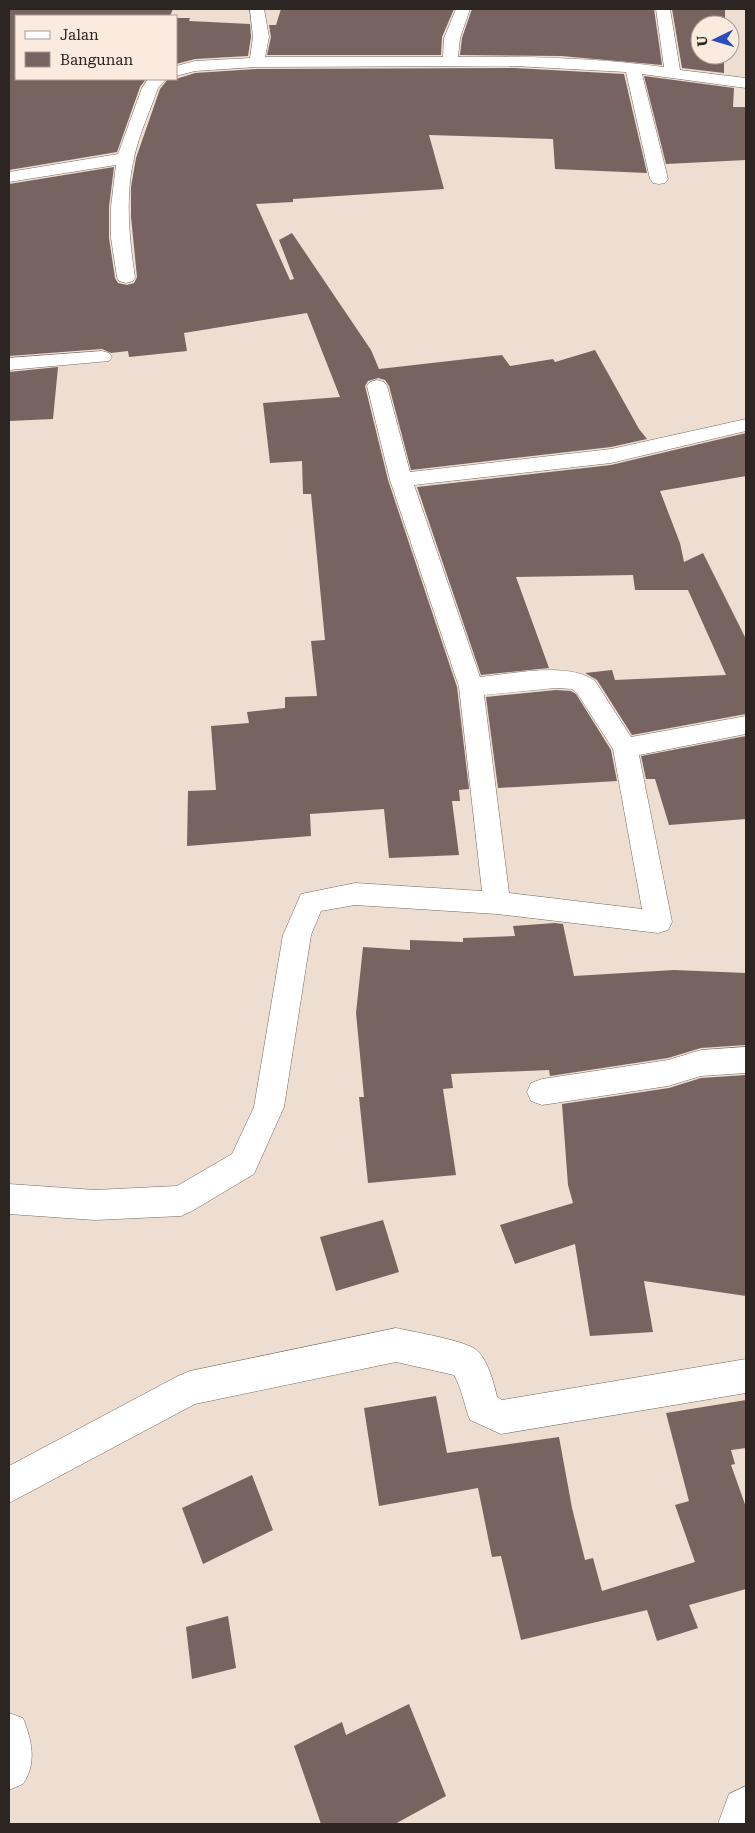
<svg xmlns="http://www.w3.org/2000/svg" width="755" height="1833" viewBox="0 0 755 1833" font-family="'Roboto Serif',serif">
<rect width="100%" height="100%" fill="#eeddd1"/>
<!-- building -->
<path fill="#776461" d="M9 9H173L170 16H16V79H146L140 87 117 152 9 170Z
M281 9H454L442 37 441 55H267L271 37 269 25H276Z
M472 9H654L662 65 561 56 460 55 462 38Z
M672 9H725V25H700V55H724V73L682 68Z
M176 18H190L189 21 250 24 251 37 248 56 195 59 176 64Z
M514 68 624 74 647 173 555 169 553 139 429 135 444 189 293 199V202L256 204 290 280 294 279 279 240 292 233 371 350 379 369 502 355 510 366 553 359 555 362 595 350 639 429 647 439 611 447 411 470 389 386 385 380 378 378 368 381 365 386 388 480 457 687 469 789 459 790 460 801H452L459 855 389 858 384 809 310 814 311 836 187 846 188 791 216 790 211 726 249 723 247 712 285 708V697L317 696 311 641 325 640 311 494H303L302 461 270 463 263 403 340 397 307 313 184 333 187 351 129 357 128 351 111 353 102 349 9 356V184L114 167 109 207V238L115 278 118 283 127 285 134 283 137 277 131 217V187L136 158 160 89 168 79H176L195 73 257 69Z
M644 76 734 88 733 107H746V160L666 164Z
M58 367 53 419 9 421V372Z
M746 433V476L660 491 680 543 684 562 703 553 746 639V714L632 735 597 680 585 673 612 670 615 680 726 675 688 590H635L633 575 516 577 549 668 481 675 417 487 611 465Z
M556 690 571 691 576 694 611 750 617 781 498 788 486 697Z
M746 736V819L669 825 655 779H646L641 756Z
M555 923 563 924 574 976 674 970 746 973V1045L701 1048 668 1058 550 1076 549 1070 451 1074 453 1088 443 1089 456 1175 368 1183 359 1097H364L356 1013 363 947 410 950V940L463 942V938L515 936 513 926Z
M746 1075V1296L644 1281 653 1332 590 1336 575 1244 515 1264 500 1225 573 1203 568 1185 562 1104 669 1088 701 1078Z
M383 1220 399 1272 336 1291 320 1237Z
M436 1396 447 1453 559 1437 572 1508 585 1560 593 1558 602 1591 695 1562 675 1505 689 1501 666 1413 746 1400V1448L731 1450 735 1464 731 1465 746 1507V1589L689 1605 698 1628 657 1641 647 1610 521 1640 501 1556 492 1557 478 1488 379 1506 364 1408Z
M252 1475 273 1530 203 1564 182 1508Z
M228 1616 236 1668 192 1679 186 1627Z
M409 1704 446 1796 395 1824H321L294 1746 342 1722 346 1735Z"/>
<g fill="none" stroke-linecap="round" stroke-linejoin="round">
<defs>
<path id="street" d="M250 9H264L269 37 265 57H443L444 38 456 9H470L460 38 458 57C527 56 596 58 664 67L656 9H670L680 70 746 78V88L642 74 668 179 665 183 659 184 653 183 650 179 626 72 514 66 257 67 195 71 176 76V66L195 61 250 58 253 37Z
M148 79H166L158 88C150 111 139 134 134 158 125 195 129 239 135 277L133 281 126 283 119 281 117 277 111 238V207L116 165 9 182V172L118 154 142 88Z
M102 351 109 353 112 357 109 361 9 370V358Z
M377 380 384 382 387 386 410 472 611 449 746 419V431L611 463 414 485 480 677C512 674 568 661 595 681L631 737 746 716V734L639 755 672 922 668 930 658 933 497 914 355 905 321 911 311 935 284 1107 254 1174 192 1211 181 1216 95 1220 9 1214V1184L95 1190 177 1186 232 1154 254 1107 283 935 301 894 355 883 482 891 459 687 390 480 367 386 370 382ZM556 688 572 689 577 693 613 749 642 909 509 893 484 695Z
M746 1047V1073L701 1076 668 1086 542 1105 531 1101 527 1092 531 1083 542 1079 668 1060 701 1050Z
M396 1328C414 1332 462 1340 475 1349 487 1357 494 1383 497 1397L502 1400 746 1359V1393L501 1434 470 1420C464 1405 462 1389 454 1375L396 1362 195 1404 9 1503V1466L178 1376 190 1371Z
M9 1713 23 1718C32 1741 37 1763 23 1784L9 1790Z
M746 1786V1824H718L729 1794Z"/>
</defs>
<!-- street casing -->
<use href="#street" stroke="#77685e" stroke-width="1"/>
<!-- street -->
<use href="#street" fill="#fff" fill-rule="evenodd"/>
</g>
<!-- border -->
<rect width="755" height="1833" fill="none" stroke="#2c2521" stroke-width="20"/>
<!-- legend -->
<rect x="15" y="15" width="162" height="65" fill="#fbeade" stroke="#a89b92"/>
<rect x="25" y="31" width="25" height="8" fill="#ffffff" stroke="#a89b92"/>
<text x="60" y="40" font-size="15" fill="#2c2521">Jalan</text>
<rect x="25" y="52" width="25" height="15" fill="#776461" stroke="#a89b92"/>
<text x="60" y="65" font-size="15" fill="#2c2521">Bangunan</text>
<!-- north arrow -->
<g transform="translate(715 40) rotate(265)"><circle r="24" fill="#fbeade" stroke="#a89b92"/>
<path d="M0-4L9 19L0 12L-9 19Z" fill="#294ebd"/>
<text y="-8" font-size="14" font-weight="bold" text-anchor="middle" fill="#2c2521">U</text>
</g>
</svg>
